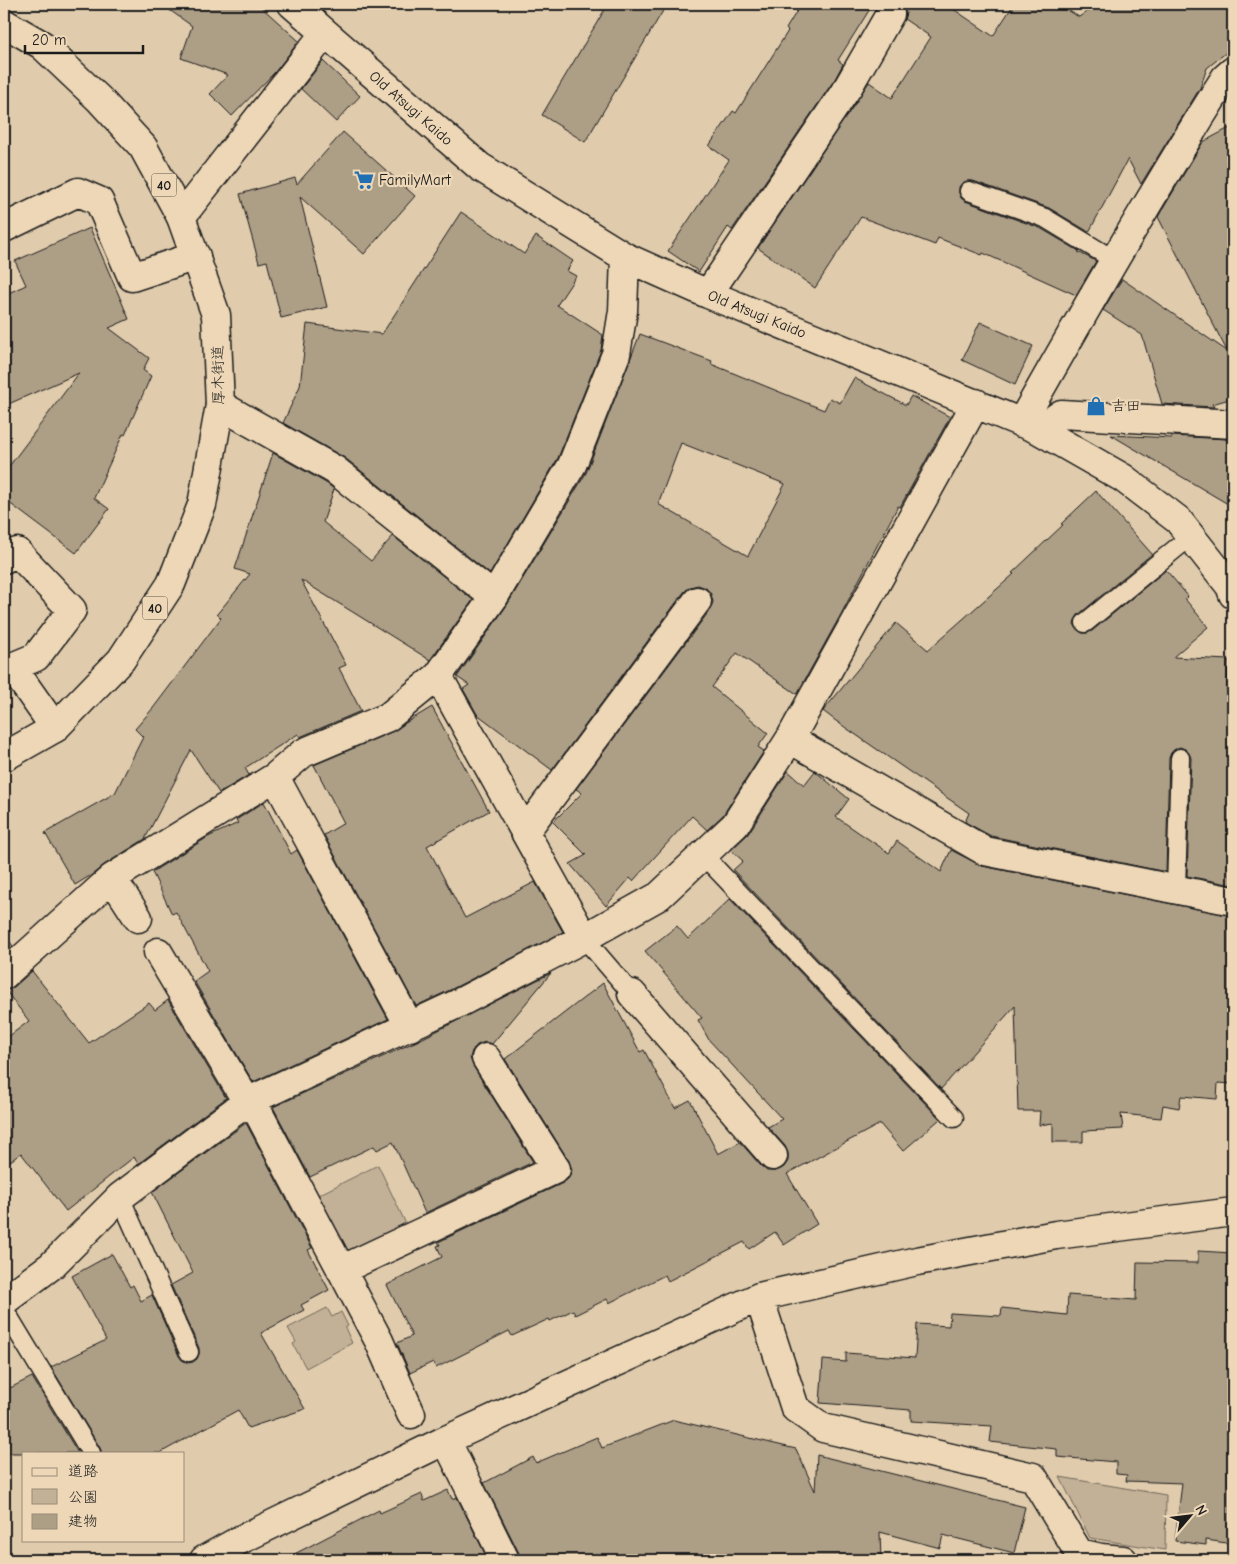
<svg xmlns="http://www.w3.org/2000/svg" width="1237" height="1564" viewBox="0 0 1237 1564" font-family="'Comic Neue','Klee One',sans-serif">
<rect width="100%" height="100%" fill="#e0ccad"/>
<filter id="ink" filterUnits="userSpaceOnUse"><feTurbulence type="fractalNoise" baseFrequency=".02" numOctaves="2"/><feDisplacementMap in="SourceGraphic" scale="10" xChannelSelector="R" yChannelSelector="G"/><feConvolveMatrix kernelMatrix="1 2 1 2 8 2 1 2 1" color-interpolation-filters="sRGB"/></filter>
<g filter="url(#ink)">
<!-- green -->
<path fill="#c3b197" stroke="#70665a" d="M378 1165 407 1226 344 1259 312 1198Z
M327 1308 332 1317 341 1312 348 1326 345 1328 352 1343 306 1368 293 1344 296 1342 288 1328Z
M1060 1477 1166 1495 1165 1550 1090 1538Z"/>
<!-- building -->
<path fill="#ad9e86" stroke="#1c1c1c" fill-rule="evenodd" d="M161 4H258L299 41 275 72 232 116 210 94 228 75 181 58 192 26Z
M608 4H667L585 142 542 115Z
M801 4H873L838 60 843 64 835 79 732 230 728 227 699 272 668 251 729 160 709 146 733 111 736 113 788 31 786 29Z
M901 4H946L993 36 1014 4H1058L1079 17 1099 4H1233V47L1207 68 1200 88 1141 184 1128 159 1089 232 1049 208 973 181H967L962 183 959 187V193L961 198 965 201 1040 228 1079 251 1078 252 1096 261 1076 295 983 253 982 255 938 238 935 245 861 217 815 288 758 248 869 82 892 98 931 37 904 19 906 13 904 7Z
M323 61 360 96 336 122 301 89Z
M1233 126V398L1212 404 1214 407 1162 404 1142 335 1103 310 1122 279 1227 351 1158 217 1203 142Z
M343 132 415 196 364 254 300 197 327 307 281 318 267 261 259 263 240 194 295 178 297 184Z
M461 212 524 254 536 236 573 261 567 271 576 276 557 305 603 335 601 350 558 458 490 574 345 458 283 423 300 386 307 324 382 334Z
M90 228 129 319 109 328 149 358 143 370 151 376 125 435 123 434 94 498 109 509 76 553 4 499V473L79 373 4 406V295L26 285 15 261Z
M980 322 1033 346 1015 385 962 360Z
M640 334 712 361 711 364 824 410 830 398 840 403 854 378 906 405 911 396 950 417 900 507 898 506 839 618 797 694 737 653 712 687 768 733 758 747 764 751 723 815 707 830 692 816 633 881 630 878 606 906 570 864 586 855 553 822 582 793 576 789 710 610 713 602 711 594 706 588 698 585 690 587 684 592 552 770 477 714 463 689 469 685 457 677 507 605 586 473ZM681 443 785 484 748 556 658 504Z
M1111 435 1172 438V436L1226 439 1233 457V507Z
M273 453 326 483 334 489 323 522 371 561 393 536 473 600 430 660 301 580 346 665 339 668 361 711 300 737 298 734 245 768 249 775 219 793 191 750 145 839 104 865 93 874 75 885 45 833 115 793 143 737 135 729 154 707 221 618 217 614 250 574 235 569Z
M1096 491 1152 554 1078 615 1075 620 1074 624 1077 629 1082 633H1087L1092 631 1166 570 1188 596 1185 599 1208 627 1173 657 1228 660 1227 691H1233V885L1187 876 1191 758 1189 753 1185 749 1180 747 1175 749 1171 753 1169 758 1166 872 991 836 965 822 969 813 836 721 823 711 896 623 928 650 1014 574 1012 573 1063 525 1061 524Z
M432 707 489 811 427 846 465 918 535 882 563 932 450 990 416 1006 324 835 344 823 314 765 394 731 407 722Z
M788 771 804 785 815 771 816 772 849 799 836 817 889 853 897 841 941 872 951 850 982 866 1233 916V1084L1218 1083 1217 1099 1181 1096 1179 1108 1163 1105 1161 1118 1121 1114 1123 1129 1083 1131V1142H1053V1123L1039 1125 1040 1111H1018L1015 1006 941 1089 733 870 743 861 731 850 748 834Z
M264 802 291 854 297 850 388 1019 253 1082 194 981 208 971 176 912 172 914 152 872 208 837 238 823 236 820Z
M730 899 940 1119 903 1151 880 1124 787 1174 817 1224 784 1245 775 1232 749 1249 744 1242 668 1281 665 1275 609 1303 607 1299 575 1315 573 1310 550 1321 549 1319 512 1336 509 1331 436 1368 433 1362 410 1373 397 1343 412 1336 387 1285 442 1257 437 1246 440 1245 438 1242 563 1183 569 1178 572 1170 569 1161 505 1059 603 983 640 1052 644 1050 675 1108 690 1100 718 1154 740 1142 761 1166 767 1171H776L784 1167 788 1161V1153L785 1146 768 1127 782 1119 709 1040 698 1020 702 1018 645 951 677 926 688 939Z
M4 934 13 946 4 954Z
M32 971 89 1043 149 1003 155 1010 168 1000 226 1098 138 1164 134 1157 66 1211 21 1153 4 1166V1040L29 1021 5 990 14 987Z
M551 973 492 1044 485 1042 477 1045 472 1051 470 1058 473 1066 533 1162 425 1213 393 1142 377 1150 374 1146 310 1177 273 1107 417 1041Z
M246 1123 312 1248 308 1250 329 1290 301 1305 304 1310 261 1333 305 1409 248 1428 238 1410 160 1453H102L100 1448 51 1367 106 1340 72 1276 112 1254 130 1287 133 1285 141 1301 152 1295 179 1356 182 1360 188 1363 193 1362 197 1359 199 1354V1348L171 1285 193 1273 152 1192Z
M1198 1251 1233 1253V1544L1206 1540V1545L1175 1541 1182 1483 1126 1481 1127 1475 1116 1474V1462L1057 1457V1449L990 1442 992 1426 911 1421V1410L820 1403 823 1360 846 1362V1353L915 1358 917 1324 949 1326 950 1313 1001 1316 1002 1308 1067 1315 1068 1295 1136 1300 1137 1262 1198 1263Z
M32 1377 78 1453H4V1391Z
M674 1420 796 1449 815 1491 817 1455 1025 1507 1014 1553 943 1535 940 1548 880 1532 881 1560H520L519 1553 484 1483 533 1457 536 1463 597 1437 602 1448Z
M448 1490 452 1499 457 1497 488 1560H283L379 1510 380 1513 422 1494 424 1501Z"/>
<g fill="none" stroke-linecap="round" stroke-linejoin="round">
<defs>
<path id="service" d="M969 191 1045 218 1114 260
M1085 623 1191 536
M703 855 954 1118
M1176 889 1180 758
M584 938 632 994
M120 1197 189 1352
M4 1309 91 1453"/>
<path id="minor" d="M292 4 480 167 625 257 708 294 1039 430 1123 478 1178 520 1230 586 1233 594
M181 217 325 33
M4 228 78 192 99 201 132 277 196 256
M708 294 848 87 890 14
M220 405 335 470 494 597
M1021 423C1087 306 1153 191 1225 78L1233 71
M1039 430 1061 414 1233 424
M4 559 17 552 72 610 36 657 12 667 55 728
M438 676 584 938
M790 739 985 851 1233 901
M275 777 410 1027
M525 832 697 601
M112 878 138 918
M158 952 247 1102 259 1114 379 1341 411 1414
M4 975 112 878 275 777 303 753 388 717 438 676 494 597 572 465 616 354 623 311 625 257
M632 994 773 1156
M341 1270 556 1169 486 1058
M759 1297 795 1408 823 1428 1033 1477 1079 1553 1101 1558 1123 1560
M4 1301 51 1266 120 1197 247 1102 457 1004 584 938 659 896 735 825 790 739 976 403
M446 1440 505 1560
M204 1560 240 1540 446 1440 759 1297 917 1261 1056 1235 1233 1212"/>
<path id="primary" d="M4 23 42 45 99 99 143 147 181 217 216 315 220 405 202 505 171 584 121 660 55 728 4 757"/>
</defs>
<!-- service casing -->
<use href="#service" stroke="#1c1c1c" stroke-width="21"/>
<!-- minor casing -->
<use href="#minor" stroke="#1c1c1c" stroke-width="31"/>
<!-- primary casing -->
<use href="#primary" stroke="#1c1c1c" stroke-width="31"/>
<!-- service -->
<use href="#service" stroke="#edd7b6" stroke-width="18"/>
<!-- minor -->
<use href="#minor" stroke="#edd7b6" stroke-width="28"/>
<!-- primary -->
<use href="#primary" stroke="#edd7b6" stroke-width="28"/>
</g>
</g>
<!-- icons -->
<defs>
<symbol id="supermarket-bare" viewBox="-9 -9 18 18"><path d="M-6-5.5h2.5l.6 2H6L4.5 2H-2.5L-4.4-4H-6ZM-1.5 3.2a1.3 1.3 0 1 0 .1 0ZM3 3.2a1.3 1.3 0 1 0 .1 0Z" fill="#1f6fb2" stroke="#edd7b6" stroke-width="2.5" paint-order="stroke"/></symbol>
<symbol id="shop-bare" viewBox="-9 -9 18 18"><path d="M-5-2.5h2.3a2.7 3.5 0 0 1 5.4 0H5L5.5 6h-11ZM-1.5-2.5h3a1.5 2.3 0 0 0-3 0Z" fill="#1f6fb2" stroke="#edd7b6" stroke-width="2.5" paint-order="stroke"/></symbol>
</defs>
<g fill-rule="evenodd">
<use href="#supermarket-bare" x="350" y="166" width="28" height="28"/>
<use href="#shop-bare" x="1082" y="392" width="28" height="28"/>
</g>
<g text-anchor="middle" stroke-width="4.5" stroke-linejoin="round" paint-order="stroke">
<!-- shield labels -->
<g fill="#edd7b6" stroke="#5b544a" stroke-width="1">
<rect x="151.5" y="173.5" width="25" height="23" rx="4"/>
<rect x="142.5" y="596.5" width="25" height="23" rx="4"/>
</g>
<g font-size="14" font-weight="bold" fill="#1c1c1c">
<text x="164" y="190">40</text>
<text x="155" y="613">40</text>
</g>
<!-- street labels -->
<g font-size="15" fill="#1c1c1c" stroke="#edd7b6">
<text transform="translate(411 108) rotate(41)" y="5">Old Atsugi Kaido</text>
<text transform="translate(757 314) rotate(22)" y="5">Old Atsugi Kaido</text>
<text transform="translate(218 375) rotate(-91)" y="5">厚木街道</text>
</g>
<!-- poi labels -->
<g font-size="15" fill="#1c1c1c" stroke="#edd7b6" text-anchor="start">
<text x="379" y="185">FamilyMart</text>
<text x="1111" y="411">吉田</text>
</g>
</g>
<!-- margin -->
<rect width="1237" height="1564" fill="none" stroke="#edd7b6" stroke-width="20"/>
<rect x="10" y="10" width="1217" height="1544" fill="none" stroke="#1c1c1c" stroke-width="2" filter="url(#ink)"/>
<!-- legend -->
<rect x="22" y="1452" width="162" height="90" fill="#edd7b6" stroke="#998c78"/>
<rect x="32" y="1468" width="25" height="8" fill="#edd7b6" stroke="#998c78"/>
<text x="68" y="1476" font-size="15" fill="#1c1c1c">道路</text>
<rect x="32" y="1489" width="25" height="15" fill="#c3b197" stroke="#998c78"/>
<text x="68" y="1502" font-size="15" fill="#1c1c1c">公園</text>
<rect x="32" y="1514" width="25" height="15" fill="#ad9e86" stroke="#998c78"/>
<text x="68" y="1526" font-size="15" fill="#1c1c1c">建物</text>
<!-- north arrow -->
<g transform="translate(1190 1516) rotate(62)" stroke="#edd7b6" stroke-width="4" paint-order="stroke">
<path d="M0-4L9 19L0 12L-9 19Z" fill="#1c1c1c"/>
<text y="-8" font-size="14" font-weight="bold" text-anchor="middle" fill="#1c1c1c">N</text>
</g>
<!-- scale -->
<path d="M25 45v8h118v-8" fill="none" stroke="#1c1c1c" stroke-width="2.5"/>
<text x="32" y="45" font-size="15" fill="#1c1c1c" stroke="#edd7b6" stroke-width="4" paint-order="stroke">20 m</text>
</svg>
